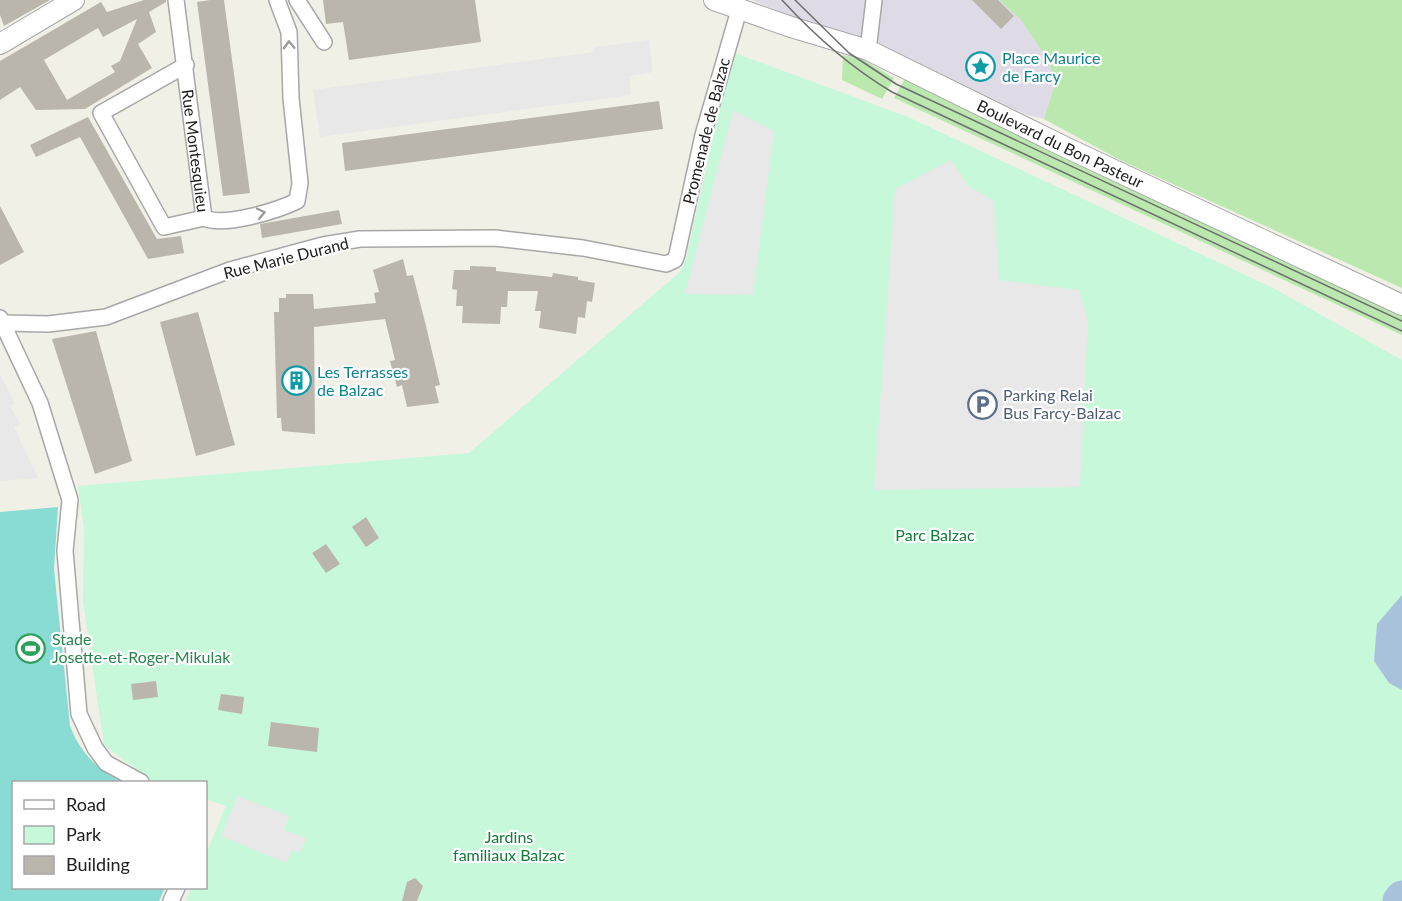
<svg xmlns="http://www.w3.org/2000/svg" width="1402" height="901" viewBox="0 0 1402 901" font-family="Lato,sans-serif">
<rect width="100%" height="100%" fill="#f0f0e7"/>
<!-- grass -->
<path fill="#bae8af" d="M999 0H1402V288L1122 161 1044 119 1056 79 1021 21Z
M843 55 864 60 894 78 882 99 842 80Z
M906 77 1060 157 1402 315V335L894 98Z"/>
<!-- park -->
<path fill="#c6f8d9" d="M732 52 908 117 1273 288 1402 360V901H186L191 888H206V854L226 806 206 799V782H154L104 745 83 601 84 529 78 486 469 453 680 272 686 259Z"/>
<!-- pitch -->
<path fill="#88dcd4" d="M58 507 54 569 70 726C80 752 97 770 122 782H14V888H165L159 901H0V512Z"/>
<!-- parking -->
<path fill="#e8e8e8" d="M649 40 653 72 629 76 631 95 320 137 313 90 594 52V47Z
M733 110 774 131 753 295 685 294Z
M951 160 968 186 994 201 999 280 1079 290 1088 321 1080 487 874 490 895 189Z
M0 374 15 403 10 406 20 424 14 427 38 478 0 481Z
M238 796 289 816 284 830 306 838 300 853 292 850 286 863 221 836Z"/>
<!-- plaza -->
<path fill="#dedbe6" d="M752 0H999L1021 20 1044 54 1056 79 1044 119 1028 115Z"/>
<!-- water -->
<path fill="#a9c2dc" d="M1402 595V690L1389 683 1374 661 1377 624Z"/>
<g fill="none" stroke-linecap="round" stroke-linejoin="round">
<!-- river -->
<path stroke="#a9c2dc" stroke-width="33" d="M1399 901 1402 897"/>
</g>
<!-- building -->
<path fill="#bab6ac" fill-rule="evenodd" d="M0 0H50L4 26 0 15Z
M144 0H166V2L149 12 156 32 138 44 152 68 85 109 36 110 20 87 0 100V61L101 2 107 12ZM137 19 120 61 111 66 115 72 67 100 44 60 98 28 103 37Z
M210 0H224L250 193 223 196 197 2Z
M323 0H475L481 42 349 60 343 22 326 24Z
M972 0H998L1014 16 1001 29Z
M659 101 663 129 345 171 342 143Z
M88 117 157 239 181 236 184 253 148 259 80 137 36 157 30 145Z
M0 206 24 252 0 265Z
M339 210 342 224 262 238 260 224Z
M403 259 407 276 413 275 426 326 440 385 435 386 439 403 407 407 402 385 397 387 390 361 395 360 385 319 314 327 315 434 282 431 281 418H277L274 312H279V298H286V294H313L314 309 376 303 374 293 379 292 373 270Z
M470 266 496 267V271L552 277 553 273 578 277V280L595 283 592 302 587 301 585 318 578 317 576 334 539 328 541 311H535L538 291H508L507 307H501L500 324 462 323 463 306H456L457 290 452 289 454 270H470Z
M198 312 235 445 196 456 160 322Z
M96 331 132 461 95 474 52 339Z
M366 517 379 538 366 547 352 527Z
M326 544 340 564 326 573 312 553Z
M156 681 158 697 133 700 131 684Z
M221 694 244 697 242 714 218 710Z
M271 722 319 728 317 752 268 746Z
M415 878 423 886 417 901H402L407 882Z"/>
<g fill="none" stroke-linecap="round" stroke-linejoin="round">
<defs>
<g id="minor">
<path id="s1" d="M176 0 204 218 164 227 101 113 186 65"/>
<path d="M297 0 324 42"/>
<path d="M868 50 874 0"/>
<path d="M204 218C225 227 276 211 297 201L300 183 291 98 289 32 277 0"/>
<path d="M0 318 40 403 70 500 65 551 79 714 95 748 106 763 141 782"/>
<path d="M3 323 48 324 106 317 230 270 323 245 360 239 495 238 583 248 666 264 675 260 677 254 703 135 739 10"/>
<path d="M171 901 177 888"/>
</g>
<g id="tertiary">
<path id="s2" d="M714 0 794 28 868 50 1065 147 1402 305"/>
<path d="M0 44 74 0"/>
</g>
</defs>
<!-- minor casing -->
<use href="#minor" stroke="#a7a7a7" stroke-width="18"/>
<!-- tertiary casing -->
<use href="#tertiary" stroke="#a7a7a7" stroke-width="22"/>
<!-- minor -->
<use href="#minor" stroke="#fff" stroke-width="15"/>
<!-- tertiary -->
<use href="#tertiary" stroke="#fff" stroke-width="20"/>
<!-- tram -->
<path stroke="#6e6e6e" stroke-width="1.5" d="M782 0C815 36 850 67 892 92L1402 331
M795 0 849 53 896 84 1402 321"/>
</g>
<!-- one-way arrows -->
<defs><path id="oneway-chevron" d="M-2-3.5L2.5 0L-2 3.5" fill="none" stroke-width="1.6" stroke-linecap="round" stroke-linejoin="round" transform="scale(1.5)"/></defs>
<g stroke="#9b9b9b">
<use href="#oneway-chevron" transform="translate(289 45) rotate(-92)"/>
<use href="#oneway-chevron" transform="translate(261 213) rotate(-12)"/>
</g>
<!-- icons -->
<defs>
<symbol id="sight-ring" viewBox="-11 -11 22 22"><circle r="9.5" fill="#fff" stroke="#0f9aa8" stroke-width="1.5"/><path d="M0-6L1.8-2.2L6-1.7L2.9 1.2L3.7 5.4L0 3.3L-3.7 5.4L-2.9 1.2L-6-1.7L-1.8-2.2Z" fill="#0f9aa8"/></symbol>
<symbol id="building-ring" viewBox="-11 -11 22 22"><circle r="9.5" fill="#fff" stroke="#0f9aa8" stroke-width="1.5"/><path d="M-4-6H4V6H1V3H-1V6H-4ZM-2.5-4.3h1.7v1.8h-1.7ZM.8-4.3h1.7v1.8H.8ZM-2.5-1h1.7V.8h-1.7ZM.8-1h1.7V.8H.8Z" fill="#0f9aa8"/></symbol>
<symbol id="parking-ring" viewBox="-11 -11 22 22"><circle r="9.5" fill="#fff" stroke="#5c6f8a" stroke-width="1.5"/><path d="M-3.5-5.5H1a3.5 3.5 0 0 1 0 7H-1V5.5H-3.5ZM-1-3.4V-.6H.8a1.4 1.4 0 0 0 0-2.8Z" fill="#5c6f8a"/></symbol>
<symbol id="stadium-ring" viewBox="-11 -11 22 22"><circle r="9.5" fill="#fff" stroke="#2e9e5b" stroke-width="1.5"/><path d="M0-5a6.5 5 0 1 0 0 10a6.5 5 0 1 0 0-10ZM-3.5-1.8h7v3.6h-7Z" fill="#2e9e5b"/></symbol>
</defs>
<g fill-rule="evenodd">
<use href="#sight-ring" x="964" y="50" width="33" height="33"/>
<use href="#building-ring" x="280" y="364" width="33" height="33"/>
<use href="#parking-ring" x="966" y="388" width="33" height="33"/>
<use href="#stadium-ring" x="14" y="632" width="33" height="33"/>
</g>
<g text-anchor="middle" stroke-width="4.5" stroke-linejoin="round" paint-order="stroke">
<!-- culture labels -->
<g font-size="16" fill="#0d838f" stroke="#fff" text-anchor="start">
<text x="1002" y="64">Place Maurice<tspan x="1002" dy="18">de Farcy</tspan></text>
<text x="317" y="378">Les Terrasses<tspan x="317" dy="18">de Balzac</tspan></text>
</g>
<!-- street labels -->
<g font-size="16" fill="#202020" stroke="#fff">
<text transform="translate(706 131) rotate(-76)" y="6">Promenade de Balzac</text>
<text dy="6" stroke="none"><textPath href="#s2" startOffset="376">Boulevard du Bon Pasteur</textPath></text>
<text dy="6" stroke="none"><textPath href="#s1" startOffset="152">Rue Montesquieu</textPath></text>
<text transform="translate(286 258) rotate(-14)" y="6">Rue Marie Durand</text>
</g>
<!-- service labels -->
<g font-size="16" fill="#4e5e75" stroke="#fff" text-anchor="start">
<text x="1003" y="401">Parking Relai<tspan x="1003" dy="18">Bus Farcy-Balzac</tspan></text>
</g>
<!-- park labels -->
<g font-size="16" fill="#107c38" stroke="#fff">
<text x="935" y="541">Parc Balzac</text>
<text x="509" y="843">Jardins<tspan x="509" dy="18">familiaux Balzac</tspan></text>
</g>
<!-- leisure labels -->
<g font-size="16" fill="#27864d" stroke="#fff" text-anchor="start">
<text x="52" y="645">Stade<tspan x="52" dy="18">Josette-et-Roger-Mikulak</tspan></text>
</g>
</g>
<!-- legend -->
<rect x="12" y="781" width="195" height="108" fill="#ffffff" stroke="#a6a6a6" stroke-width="1.5"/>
<rect x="24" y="800" width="30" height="9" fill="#ffffff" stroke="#a6a6a6" stroke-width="1.5"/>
<text x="66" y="811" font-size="18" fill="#202020">Road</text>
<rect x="24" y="826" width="30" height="18" fill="#c6f8d9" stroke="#a6a6a6" stroke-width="1.5"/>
<text x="66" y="841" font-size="18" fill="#202020">Park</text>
<rect x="24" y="856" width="30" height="18" fill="#bab6ac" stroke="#a6a6a6" stroke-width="1.5"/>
<text x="66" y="871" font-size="18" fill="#202020">Building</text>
</svg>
